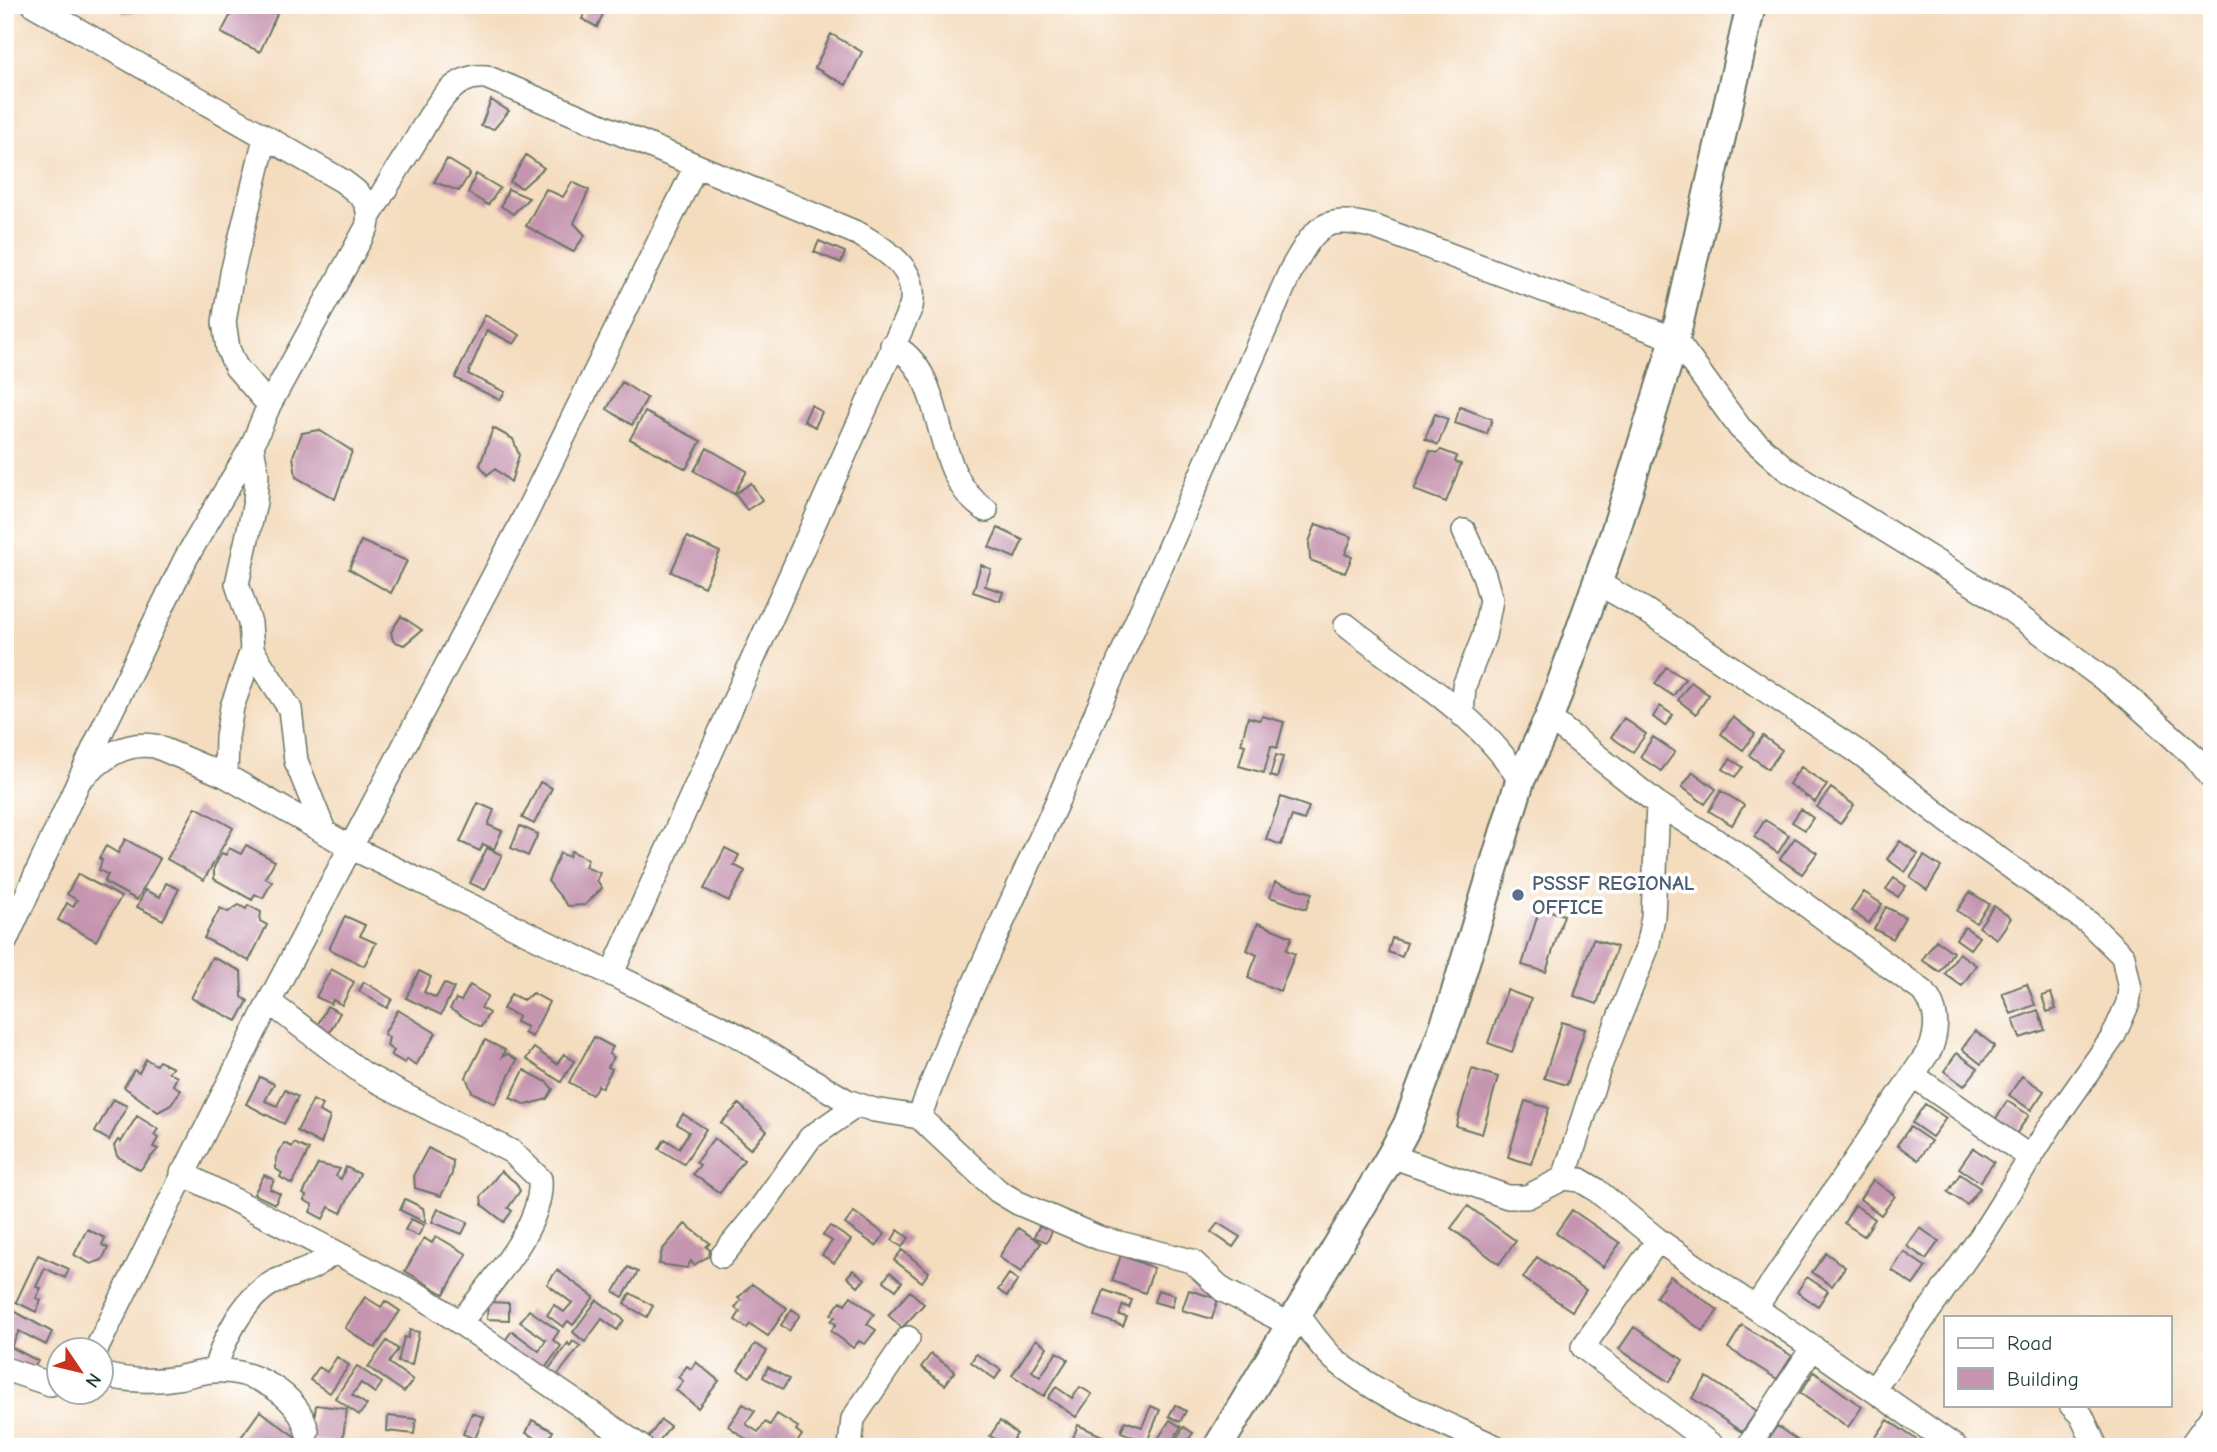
<svg xmlns="http://www.w3.org/2000/svg" width="2217" height="1452" viewBox="0 0 2217 1452" font-family="'Comic Neue',sans-serif">
<rect width="100%" height="100%" fill="#fff"/>
<filter id="ink" filterUnits="userSpaceOnUse"><feTurbulence type="fractalNoise" baseFrequency=".0143" numOctaves="2"/><feDisplacementMap in="SourceGraphic" scale="14" xChannelSelector="R" yChannelSelector="G"/><feConvolveMatrix kernelMatrix="1 2 1 2 8 2 1 2 1" color-interpolation-filters="sRGB"/></filter>
<filter id="wash" filterUnits="userSpaceOnUse"><feTurbulence type="fractalNoise" baseFrequency=".00686" numOctaves="4" result="noise"/><feDisplacementMap in="SourceGraphic" scale="28" xChannelSelector="R" yChannelSelector="G"/><feGaussianBlur stdDeviation="1.57" result="paint"/><feColorMatrix in="noise" values="0 0 0 0 0 0 0 0 0 0 0 0 0 0 0 0 0 1.4 0 .05"/><feComposite in="paint" operator="in"/></filter>
<g filter="url(#wash)">
<rect width="100%" height="100%" fill="#f4dcbe"/>
<g id="blocks">
<!-- building -->
<path fill="#c594af" d="M126 5H159V7L122 14Z
M236 5H260L277 14 260 52 221 33Z
M588 5H607L597 27 582 19Z
M831 34 862 52 846 85 815 68Z
M491 100 509 111 494 129 481 126Z
M526 155 544 168 522 188 510 182Z
M447 159 470 173 459 191 434 182Z
M476 174 500 188 488 205 468 193Z
M572 182 589 190 574 223 585 235 573 252 526 226 546 189 563 197Z
M508 189 529 198 513 214 501 206Z
M819 241 845 252 841 263 814 252Z
M485 315 520 335 514 344 487 330 468 374 505 392 500 400 455 378Z
M622 382 647 398 632 425 607 409Z
M811 405 822 412 815 427 804 421Z
M1460 407 1492 419 1487 434 1455 423Z
M645 412 701 441 686 469 630 439Z
M1435 414 1448 419 1438 445 1425 439Z
M493 428 513 439 519 455 511 482 495 469 487 475 480 465Z
M319 430 352 451 335 499 296 477 293 456 302 433Z
M707 448 747 471 734 494 694 471Z
M1441 450 1457 456 1455 462 1461 464 1446 502 1414 490 1430 451 1437 453Z
M751 483 762 500 747 510 735 494Z
M1316 524 1352 537 1345 554 1352 557 1345 573 1310 560 1309 542Z
M998 528 1023 540 1015 558 989 547Z
M687 537 720 552 704 587 671 572Z
M361 541 407 561 391 593 349 569Z
M981 565 991 569 985 586 1003 592 1000 601 973 592Z
M401 616 422 630 404 645 393 641 391 632Z
M1666 667 1685 679 1673 696 1655 684Z
M1691 682 1709 695 1696 714 1678 700Z
M1660 706 1673 715 1665 726 1653 717Z
M1262 716 1284 722 1277 748 1271 746 1264 773 1239 766 1245 745 1241 744 1248 717 1259 720Z
M1733 717 1755 734 1743 750 1721 734Z
M1624 718 1646 734 1633 752 1611 737Z
M1763 736 1782 750 1768 769 1749 755Z
M1653 737 1675 752 1661 771 1640 757Z
M1276 755 1283 757 1277 778 1270 776Z
M1730 759 1743 767 1735 777 1723 769Z
M1801 767 1827 785 1815 802 1789 784Z
M1693 772 1716 789 1705 804 1682 787Z
M540 782 552 788 534 824 522 818Z
M1831 788 1854 805 1840 824 1817 807Z
M1721 791 1744 805 1732 825 1709 811Z
M1281 797 1309 807 1304 820 1292 816 1281 845 1266 839Z
M478 803 494 810 488 825 502 831 494 849 483 844 480 851 460 842Z
M196 807 233 828 204 880 167 859Z
M1801 809 1813 818 1805 830 1792 822Z
M1765 820 1789 835 1778 853 1754 837Z
M520 826 538 834 528 856 511 848Z
M1795 838 1817 853 1802 874 1780 859Z
M125 839 160 859 137 900 104 882 108 875 99 870 102 860 99 858 106 846 118 853Z
M1900 841 1918 854 1905 872 1887 859Z
M246 845 275 861 265 878 272 882 263 898 255 894 252 900 214 879V867L222 853 226 855 229 848 241 854Z
M487 848 502 855 485 890 470 883Z
M725 848 739 855 734 865 745 871 729 901 704 889Z
M571 851 588 859 585 867 600 873 597 880 602 888 585 905 568 906 548 881 560 853 569 857Z
M1924 856 1941 867 1927 890 1910 878Z
M78 874 121 897 96 941 58 920 67 903 73 907 77 900 67 894Z
M1894 878 1906 886 1898 897 1886 889Z
M1275 882 1312 893 1306 909 1270 897Z
M166 883 179 889 163 920 137 907 145 890 160 897Z
M1864 892 1882 904 1869 923 1851 911Z
M1970 892 1989 904 1976 923 1957 911Z
M239 905 246 909 248 905 261 912 260 921 267 925 249 961 204 938 220 908 228 912Z
M1994 906 2011 918 1997 939 1979 927Z
M1886 907 1905 917 1893 939 1874 929Z
M1540 908 1564 915 1546 972 1522 965Z
M345 916 365 925 360 936 376 943 364 966 329 949Z
M1258 923 1292 937 1286 950 1295 954 1280 991 1248 978 1257 955 1247 950Z
M1965 927 1979 937 1970 949 1956 939Z
M1392 938 1407 943 1402 957 1388 952Z
M1593 939 1617 947 1597 1004 1574 996Z
M1936 940 1953 952 1940 972 1922 960Z
M1959 953 1976 965 1962 986 1945 974Z
M212 957 241 971 242 997 248 1001 237 1021 191 998Z
M331 969 354 982 342 1005 333 1000 331 1004 316 997Z
M419 971 431 977 424 992 436 998 444 983 454 988 441 1015 406 998Z
M364 982 392 999 387 1008 359 991Z
M2027 984 2035 1005 2011 1014 2002 993Z
M470 985 488 996 481 1008 489 1013 481 1027 450 1009 456 999 461 1001Z
M1507 990 1531 999 1512 1052 1488 1043Z
M533 993 549 1002 532 1037 524 1033 527 1027 516 1022 518 1016 503 1009 511 994 523 1000Z
M2051 993 2056 1009 2047 1012 2042 996Z
M327 1006 340 1013 328 1035 316 1028Z
M398 1010 436 1033 416 1065 407 1059 405 1063 391 1055 394 1051 387 1046 389 1037 384 1034Z
M2038 1010 2045 1030 2020 1038 2013 1019Z
M1562 1022 1585 1029 1567 1085 1544 1078Z
M1975 1031 1995 1046 1981 1064 1962 1049Z
M594 1037 613 1047 609 1054 614 1057 608 1067 612 1069 602 1088 598 1085 592 1095 569 1082Z
M485 1040 505 1050 502 1057 507 1054 517 1060 495 1104 472 1092 466 1077Z
M534 1048 557 1064 564 1054 574 1061 561 1082 526 1059Z
M1957 1053 1978 1068 1964 1086 1944 1071Z
M146 1059 156 1065 159 1061 173 1068 168 1072 177 1077 173 1085 181 1090 171 1105 158 1112 124 1087 134 1070 139 1073Z
M1472 1069 1498 1077 1482 1134 1456 1126Z
M524 1070 547 1082 553 1089 547 1099 526 1105 510 1098Z
M2022 1076 2044 1091 2031 1110 2009 1095Z
M260 1077 274 1084 265 1101 277 1106 285 1090 298 1097 284 1124 246 1104Z
M113 1099 127 1106 109 1140 95 1132Z
M313 1100 322 1105 319 1111 330 1117 321 1144 297 1131Z
M1525 1101 1549 1108 1531 1164 1508 1157Z
M2007 1101 2029 1115 2016 1134 1995 1120Z
M739 1104 767 1131 750 1149 721 1123Z
M1925 1104 1946 1118 1932 1137 1912 1123Z
M683 1114 706 1129 684 1164 659 1149 665 1139 679 1148 689 1132 677 1124Z
M137 1116 158 1129 154 1135 158 1138 153 1147 158 1149 140 1170 117 1156 114 1146 118 1140 121 1142Z
M1910 1127 1931 1141 1918 1160 1897 1145Z
M714 1138 744 1160 720 1193 693 1174 700 1165 696 1162Z
M284 1143 292 1147 294 1143 309 1150 292 1184 280 1177 282 1173 276 1169V1158Z
M428 1148 453 1161 452 1174 441 1196 415 1188 414 1174Z
M1973 1148 1994 1162 1980 1182 1959 1168Z
M318 1164 340 1169 336 1176 341 1179 346 1167 360 1174 341 1213 329 1207 323 1219 310 1212 313 1205 304 1200 306 1196 303 1194Z
M501 1171 516 1183 520 1191 508 1208 512 1211 504 1222 482 1205 481 1196Z
M1960 1174 1980 1188 1967 1205 1948 1192Z
M264 1175 274 1180 270 1189 280 1194 275 1204 254 1194Z
M1873 1180 1895 1196 1881 1215 1860 1199Z
M405 1199 423 1208 426 1223 400 1210Z
M1855 1205 1875 1219 1864 1236 1844 1223Z
M1468 1206 1516 1241 1499 1264 1451 1228Z
M438 1209 468 1222 462 1234 432 1222Z
M1572 1210 1620 1243 1603 1267 1556 1233Z
M854 1212 885 1234 876 1246 845 1224Z
M411 1219 424 1225 418 1236 405 1230Z
M1041 1222 1054 1227 1047 1242 1034 1237Z
M1218 1223 1240 1237 1233 1247 1211 1232Z
M685 1224 710 1243 706 1247 710 1250 709 1256 694 1265 691 1261 687 1268 659 1264 662 1250Z
M830 1226 851 1240 834 1263 822 1255 832 1241 823 1235Z
M1018 1228 1041 1243 1021 1272 999 1257Z
M1920 1228 1939 1241 1926 1259 1907 1246Z
M87 1229 105 1238 102 1245 108 1248 102 1260 91 1264 74 1255Z
M898 1230 909 1238 902 1247 892 1240Z
M436 1236 467 1254 444 1294 405 1271 424 1238 432 1243Z
M902 1250 929 1272 922 1282 894 1260Z
M1904 1252 1926 1267 1913 1285 1892 1270Z
M1826 1253 1845 1267 1832 1286 1812 1272Z
M38 1255 69 1269 65 1278 45 1268 36 1287 41 1288 36 1298 41 1300 36 1312 16 1302Z
M1121 1255 1154 1268 1145 1293 1112 1281Z
M1537 1257 1586 1290 1572 1311 1523 1278Z
M628 1267 638 1272 623 1297 614 1292Z
M557 1270 594 1297 573 1325 568 1321 563 1327 547 1315 554 1305 564 1312 572 1303 547 1284Z
M853 1270 865 1279 858 1287 847 1277Z
M890 1272 902 1282 896 1290 884 1281Z
M1009 1274 1018 1280 1007 1296 998 1290Z
M1670 1276 1718 1310 1703 1331 1656 1297Z
M1807 1277 1828 1291 1818 1306 1797 1292Z
M752 1284 787 1308 768 1336 750 1324 747 1328 735 1320 740 1312 735 1308 741 1300 738 1298Z
M1104 1290 1132 1300 1129 1308 1123 1305 1119 1315 1127 1317 1123 1326 1095 1316Z
M1158 1290 1175 1295 1172 1307 1154 1302Z
M1189 1290 1218 1299 1212 1319 1182 1310Z
M910 1291 924 1304 902 1328 888 1315Z
M630 1293 653 1306 647 1317 624 1304Z
M851 1296 874 1314 867 1324 876 1330 865 1344 859 1341 853 1348 831 1331 836 1324 831 1321 835 1317 831 1314 841 1301 845 1304Z
M365 1297 381 1307 385 1301 400 1311 375 1348 345 1328Z
M597 1300 624 1320 617 1330 602 1319 585 1342 573 1332Z
M488 1302 509 1303V1320L487 1319Z
M792 1309 800 1315 789 1331 781 1325Z
M529 1310 559 1331 553 1340 561 1346 543 1371 503 1343 512 1331 539 1351 546 1340 520 1322Z
M14 1311 52 1332 46 1345 19 1331 11 1347 38 1361 33 1370 5 1356V1328Z
M1742 1325 1792 1356 1777 1379 1728 1348Z
M1634 1327 1683 1360 1669 1382 1619 1349Z
M410 1330 419 1332 412 1365 398 1362 404 1337 408 1338Z
M1036 1339 1047 1347 1032 1371 1040 1377 1057 1352 1068 1359 1044 1396 1012 1375Z
M387 1341 398 1349 389 1363 413 1380 404 1392 368 1367Z
M573 1341 580 1346 557 1376 548 1370 568 1343 570 1346Z
M755 1344 767 1351 750 1377 738 1370Z
M931 1354 955 1371 945 1385 921 1367Z
M976 1354 1001 1370 995 1379 971 1362Z
M337 1357 349 1365 330 1393 310 1380 319 1367 327 1372Z
M696 1362 719 1381 698 1408 676 1390 683 1381 678 1377 687 1366 691 1369Z
M357 1366 382 1383 375 1393 361 1383 352 1395 367 1405 359 1415 335 1398Z
M768 1367 789 1379 783 1389 763 1377Z
M1814 1372 1862 1407 1848 1427 1800 1393Z
M1707 1377 1757 1411 1742 1432 1692 1398Z
M1056 1387 1072 1398 1080 1387 1092 1394 1076 1417 1048 1398Z
M743 1404 755 1411 746 1424 758 1432 765 1422 770 1425 777 1414 798 1427 796 1430 802 1435 798 1441 806 1447H762L752 1440 750 1442 728 1426Z
M316 1405 347 1409 342 1444 311 1440Z
M1175 1405 1186 1411 1180 1422 1169 1416Z
M1151 1406 1160 1410 1147 1442 1121 1432 1125 1421 1142 1427Z
M260 1411 297 1438 291 1447H241L237 1443Z
M472 1413 484 1417 475 1439 463 1434Z
M388 1416 416 1419 414 1434 387 1431Z
M532 1420 553 1431 547 1444 526 1433Z
M661 1420 670 1426 657 1444 648 1438Z
M1170 1420 1181 1427 1170 1444 1172 1445 1184 1427 1193 1433 1183 1447H1163L1156 1442Z
M1888 1420 1927 1447H1882L1873 1441Z
M1000 1421 1017 1434 1008 1447 990 1436Z
M1078 1425 1111 1440 1108 1447H1094L1073 1438Z
M1777 1426 1807 1447H1763Z"/>
</g>
</g>
<g filter="url(#ink)">
<use href="#blocks" fill-opacity="0" stroke="#6a7564" stroke-width="2"/>
<g fill="none" stroke-linecap="round" stroke-linejoin="round">
<defs>
<path id="minor" d="M265 138 232 273 224 322 228 349 236 367 269 405
M371 213C384 191 397 169 411 148 429 121 446 73 486 77L859 234C888 252 919 269 911 307L612 973
M892 345C951 374 927 474 986 510
M1598 583 1645 610 1861 754 1963 833 2089 923 2123 956 2130 989 2128 1003 2113 1037 2051 1125 1980 1238 1874 1389
M1346 625C1403 671 1484 717 1520 781
M252 650 290 709 296 761 325 833
M1462 715 1464 686 1484 636 1491 600 1484 575 1464 531
M1549 718 1658 804 1737 854 1924 992C1938 1010 1938 1027 1931 1048L1756 1307
M226 776 227 737 232 707 252 650 250 623 237 584 255 502 257 474 252 446
M79 780C103 759 122 741 155 746L226 776 352 848 735 1034 847 1101 874 1110 919 1117 998 1191 1018 1203 1099 1238 1192 1261 1223 1290 1289 1324
M5 942 105 724 186 558 252 446 269 405 367 227C373 202 360 194 341 180L34 5
M269 1002 364 1074 512 1152 540 1179C544 1227 489 1284 461 1322
M1914 1076 2031 1158
M919 1117 949 1039 1057 802 1291 270C1316 226 1323 214 1375 227L1675 339 1740 428 1786 469 1990 595 2128 697 2196 758 2212 778
M1391 1156 1508 1197H1527L1564 1178 1580 1180 1595 1189 1658 1240 1955 1447
M182 1173 424 1298 641 1447
M1564 1178 1599 1068 1647 948 1653 917 1658 804
M1658 1240 1583 1347 1714 1447
M722 1256 758 1212 810 1138 857 1105
M1296 1312C1308 1328 1319 1345 1334 1359 1381 1399 1441 1421 1496 1447
M96 1350 269 1002 519 528 695 168
M5 1369 50 1384 60 1381
M215 1370C223 1340 244 1297 274 1282 296 1272 314 1271 331 1253
M102 1374C123 1381 155 1382 177 1378 189 1376 202 1371 214 1371 253 1369 298 1394 307 1431
M2071 1405 2081 1415 2096 1447
M850 1447 853 1419 908 1338
M1748 1447 1813 1347
M2190 1447 2212 1416"/>
<path id="tertiary" d="M1218 1447 1391 1156 1408 1124 1451 1008 1520 781 1549 718 1614 536 1675 339 1751 5"/>
</defs>
<!-- minor casing -->
<use href="#minor" stroke="#6a7564" stroke-width="26"/>
<!-- tertiary casing -->
<use href="#tertiary" stroke="#6a7564" stroke-width="32"/>
<!-- minor -->
<use href="#minor" stroke="#fff" stroke-width="23"/>
<!-- tertiary -->
<use href="#tertiary" stroke="#fff" stroke-width="28"/>
</g>
</g>
<!-- markers -->
<circle fill="#5c6f8a" stroke="#fff" stroke-width="2.5" cx="1518" cy="895" r="7"/>
<g text-anchor="middle" stroke-width="7" stroke-linejoin="round" paint-order="stroke">
<!-- service labels -->
<g font-size="21" font-weight="bold" fill="#4e5e75" stroke="#fff" text-anchor="start">
<text x="1532" y="890">PSSSF REGIONAL<tspan x="1532" dy="24">OFFICE</tspan></text>
</g>
</g>
<!-- margin -->
<rect width="2217" height="1452" fill="none" stroke="#fff" stroke-width="28"/>
<!-- legend -->
<rect x="1944" y="1316" width="228" height="91" fill="#ffffff" stroke="#a5b1ae" stroke-width="2"/>
<rect x="1958" y="1338" width="35" height="10" fill="#ffffff" stroke="#a5b1ae" stroke-width="2"/>
<text x="2007" y="1350" font-size="21" fill="#1f3d34">Road</text>
<rect x="1958" y="1368" width="35" height="21" fill="#c594af" stroke="#a5b1ae" stroke-width="2"/>
<text x="2007" y="1386" font-size="21" fill="#1f3d34">Building</text>
<!-- north arrow -->
<g transform="translate(80 1371) rotate(125)"><circle r="33" fill="#ffffff" stroke="#a5b1ae" stroke-width="2"/>
<path d="M0-5L12 26L0 18L-12 26Z" fill="#c8321e"/>
<text y="-10" font-size="19" font-weight="bold" text-anchor="middle" fill="#1f3d34">N</text>
</g>
</svg>
